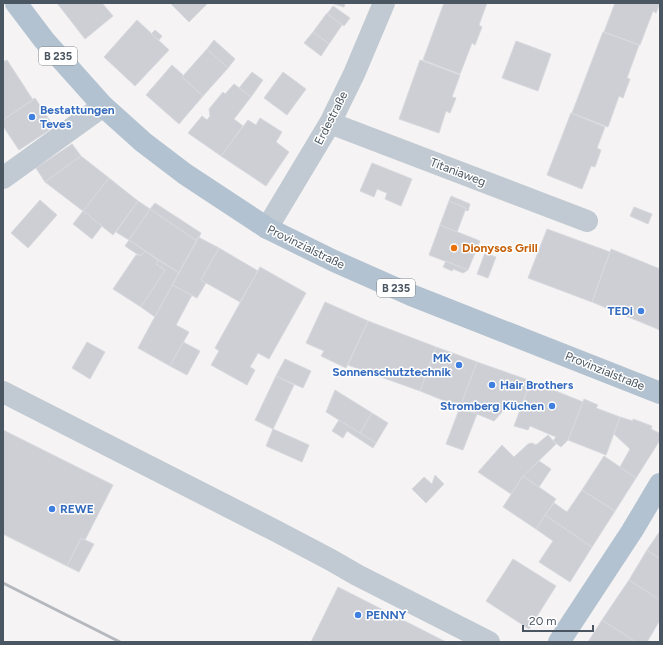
<svg xmlns="http://www.w3.org/2000/svg" width="663" height="645" viewBox="0 0 663 645" font-family="Figtree,sans-serif">
<rect width="100%" height="100%" fill="#f5f3f3"/>
<!-- building -->
<path fill="#cdcfd5" stroke="#d7d9de" d="M57 3H102L113 16 85 39Z
M170 3H208L189 22Z
M331 3H345L344 7Z
M444 3H487L479 25 482 27 475 45 472 43 460 74 423 60Z
M615 3H660L656 13 653 11 640 45 604 32Z
M333 6 350 18 344 26 327 14Z
M327 13 342 25 329 44 313 32Z
M137 20 169 50 135 86 104 57Z
M155 30 162 36 159 40 151 34Z
M313 32 329 44 321 56 304 43Z
M603 32 639 45 627 78 630 79 623 98 619 96 608 127 572 113Z
M214 40 235 59 228 68 207 49Z
M516 41 551 54 538 91 502 78Z
M207 49 228 68 203 96 182 77Z
M7 60 33 100 3 120V62Z
M420 60 460 75 452 97 456 98 450 113 446 111 439 133 399 119Z
M172 65 183 75 182 77 203 96 179 124 146 95Z
M252 72 263 80 251 97 239 88Z
M283 72 306 89 287 115 264 98Z
M234 84 251 97 234 119 243 126 221 156 188 133 202 116 207 120 210 116 209 109 223 92 225 94Z
M35 98 54 127 19 150 3 126V120Z
M571 113 605 127 597 148 601 150 595 167 591 166 582 189 547 175Z
M260 118 282 132 276 142 289 152 266 186 221 156 248 120 256 125Z
M72 144 81 156 45 182 36 168Z
M81 156 109 178 83 211 45 182Z
M372 163 412 179 401 206 385 199 387 193 377 189 374 197 360 191Z
M109 178 138 201 113 235 83 211Z
M451 196 470 204 468 211 465 210 466 208 449 201Z
M40 200 57 215 28 248 11 233Z
M138 201 150 209 129 240 116 232Z
M449 201 466 208 457 232 440 225Z
M155 203 201 233 197 241 150 209Z
M634 207 652 214 648 224 630 216Z
M150 209 197 241 179 273 129 240Z
M83 211 102 226 92 239 73 224Z
M440 225 480 241 468 270 429 255Z
M547 229 610 252 592 302 528 278Z
M198 237 219 248 201 280 206 283 197 298 172 285Z
M129 240 145 251 142 255 137 254 125 246Z
M219 248 258 271 240 302 201 280Z
M611 249 660 269V330L592 302Z
M145 251 158 260 156 264 165 270 141 307 113 289 136 255H142Z
M485 253 496 257 488 278 477 274Z
M158 260 179 273 155 317 141 307 165 270 156 264Z
M446 261 468 270 463 273 453 269 452 271 443 267Z
M260 267 306 293 269 359 258 353 250 367 255 370 247 385 211 365 219 351 215 348Z
M172 285 192 295 176 325 189 332 170 366 138 348Z
M325 302 368 321 346 368 321 356 324 351 306 343Z
M368 321 436 347 420 391 348 365Z
M87 342 105 352 90 379 72 368Z
M183 342 200 351 187 375 170 366Z
M436 347 477 362 460 407 420 391Z
M285 359 311 371 303 388 276 376Z
M477 362 531 381 522 404 512 401 494 421 460 407Z
M276 376 294 385 273 429 255 420Z
M531 381 583 402 568 440 561 447 553 441 556 437 530 426 528 430 514 426Z
M335 390 372 413 360 433 326 412Z
M584 399 598 405 596 408 620 417 606 455 568 440Z
M460 407 477 414 463 450 446 444Z
M372 413 388 423 376 443 360 433Z
M620 417 633 421V419L652 426 651 429 659 433 660 440 636 478 620 467 630 449 614 434Z
M339 420 376 443 373 448 347 431 343 438 332 431Z
M273 429 309 445 302 462 266 446Z
M3 430 113 485 85 540 81 538 67 566 3 534Z
M548 435 556 444 523 476 511 494 478 472 502 445 514 457 528 444 532 443 536 445Z
M604 456 636 478 615 511 582 490Z
M539 461 551 469 539 487 523 476Z
M435 475 444 484 426 503 412 489 424 477 432 484Z
M523 476 556 499 536 529 503 507Z
M582 490 615 511 592 547 545 515 554 503 567 512Z
M545 515 592 547 570 582 539 562 553 541 536 529Z
M660 531V559L647 550Z
M81 538 94 544 79 572 67 566Z
M647 550 660 559V600L629 580Z
M513 559 556 586 529 629 486 601Z
M629 580 660 600V620L647 642H636L602 620Z
M338 587 446 642H311Z
M602 620 636 642H588Z"/>
<g fill="none" stroke-linecap="round" stroke-linejoin="round">
<!-- minor -->
<path stroke="#c1cad2" stroke-width="22" d="M330 123 587 221
M3 178 103 106
M267 228 330 123 354 74 384 3
M3 392 276 531 331 560 357 575 489 642"/>
<!-- major -->
<path stroke="#b3c2d1" stroke-width="22" d="M16 3 44 40 103 106 143 142 185 174 267 228 334 261 411 295 660 393
M559 642 632 531 660 484"/>
<!-- rail -->
<path stroke="#b5b8bd" stroke-width="3" d="M3 583 120 642"/>
</g>
<!-- markers -->
<g fill="#3f7fe0" stroke="#fff" stroke-width="1.5">
<circle cx="32" cy="117" r="4"/>
<circle cx="641" cy="311" r="4"/>
<circle cx="459" cy="365" r="4"/>
<circle cx="492" cy="385" r="4"/>
<circle cx="552" cy="406" r="4"/>
<circle cx="52" cy="509" r="4"/>
<circle cx="358" cy="615" r="4"/>
</g>
<circle fill="#e8710a" stroke="#fff" stroke-width="1.5" cx="454" cy="248" r="4"/>
<g text-anchor="middle" stroke-width="3" stroke-linejoin="round" paint-order="stroke">
<!-- shield labels -->
<g fill="#fff" stroke="#808990" stroke-width="1">
<rect x="39" y="47" width="38" height="18" rx="3"/>
<rect x="377" y="279" width="38" height="18" rx="3"/>
</g>
<g font-size="11" font-weight="bold" fill="#4a5661">
<text x="58" y="60">B 235</text>
<text x="396" y="292">B 235</text>
</g>
<!-- shop labels -->
<g font-size="12" font-weight="bold" fill="#366cbe" stroke="#fff" text-anchor="start">
<text x="40" y="114">Bestattungen<tspan x="40" dy="14">Teves</tspan></text>
<text x="633" y="315" text-anchor="end">TEDi</text>
<text x="451" y="362" text-anchor="end">MK<tspan x="451" dy="14">Sonnenschutztechnik</tspan></text>
<text x="500" y="389">Hair Brothers</text>
<text x="544" y="410" text-anchor="end">Stromberg Küchen</text>
<text x="60" y="513">REWE</text>
<text x="366" y="619">PENNY</text>
</g>
<!-- street labels -->
<g font-size="12" fill="#4a5661" stroke="#fff">
<text transform="translate(331 118) rotate(-63)" y="4">Erdestraße</text>
<text transform="translate(458 172) rotate(21)" y="4">Titaniaweg</text>
<text transform="translate(306 247) rotate(26)" y="4">Provinzialstraße</text>
<text transform="translate(605 371) rotate(22)" y="4">Provinzialstraße</text>
</g>
<!-- food labels -->
<g font-size="12" font-weight="bold" fill="#c56008" stroke="#fff" text-anchor="start">
<text x="462" y="252">Dionysos Grill</text>
</g>
</g>
<!-- border -->
<rect width="663" height="645" fill="none" stroke="#4a5661" stroke-width="8"/>
<!-- scale -->
<path d="M523 625v6h70v-6" fill="none" stroke="#4a5661" stroke-width="2"/>
<text x="529" y="625" font-size="12" fill="#4a5661" stroke="#ffffff" stroke-width="3" paint-order="stroke">20 m</text>
</svg>
